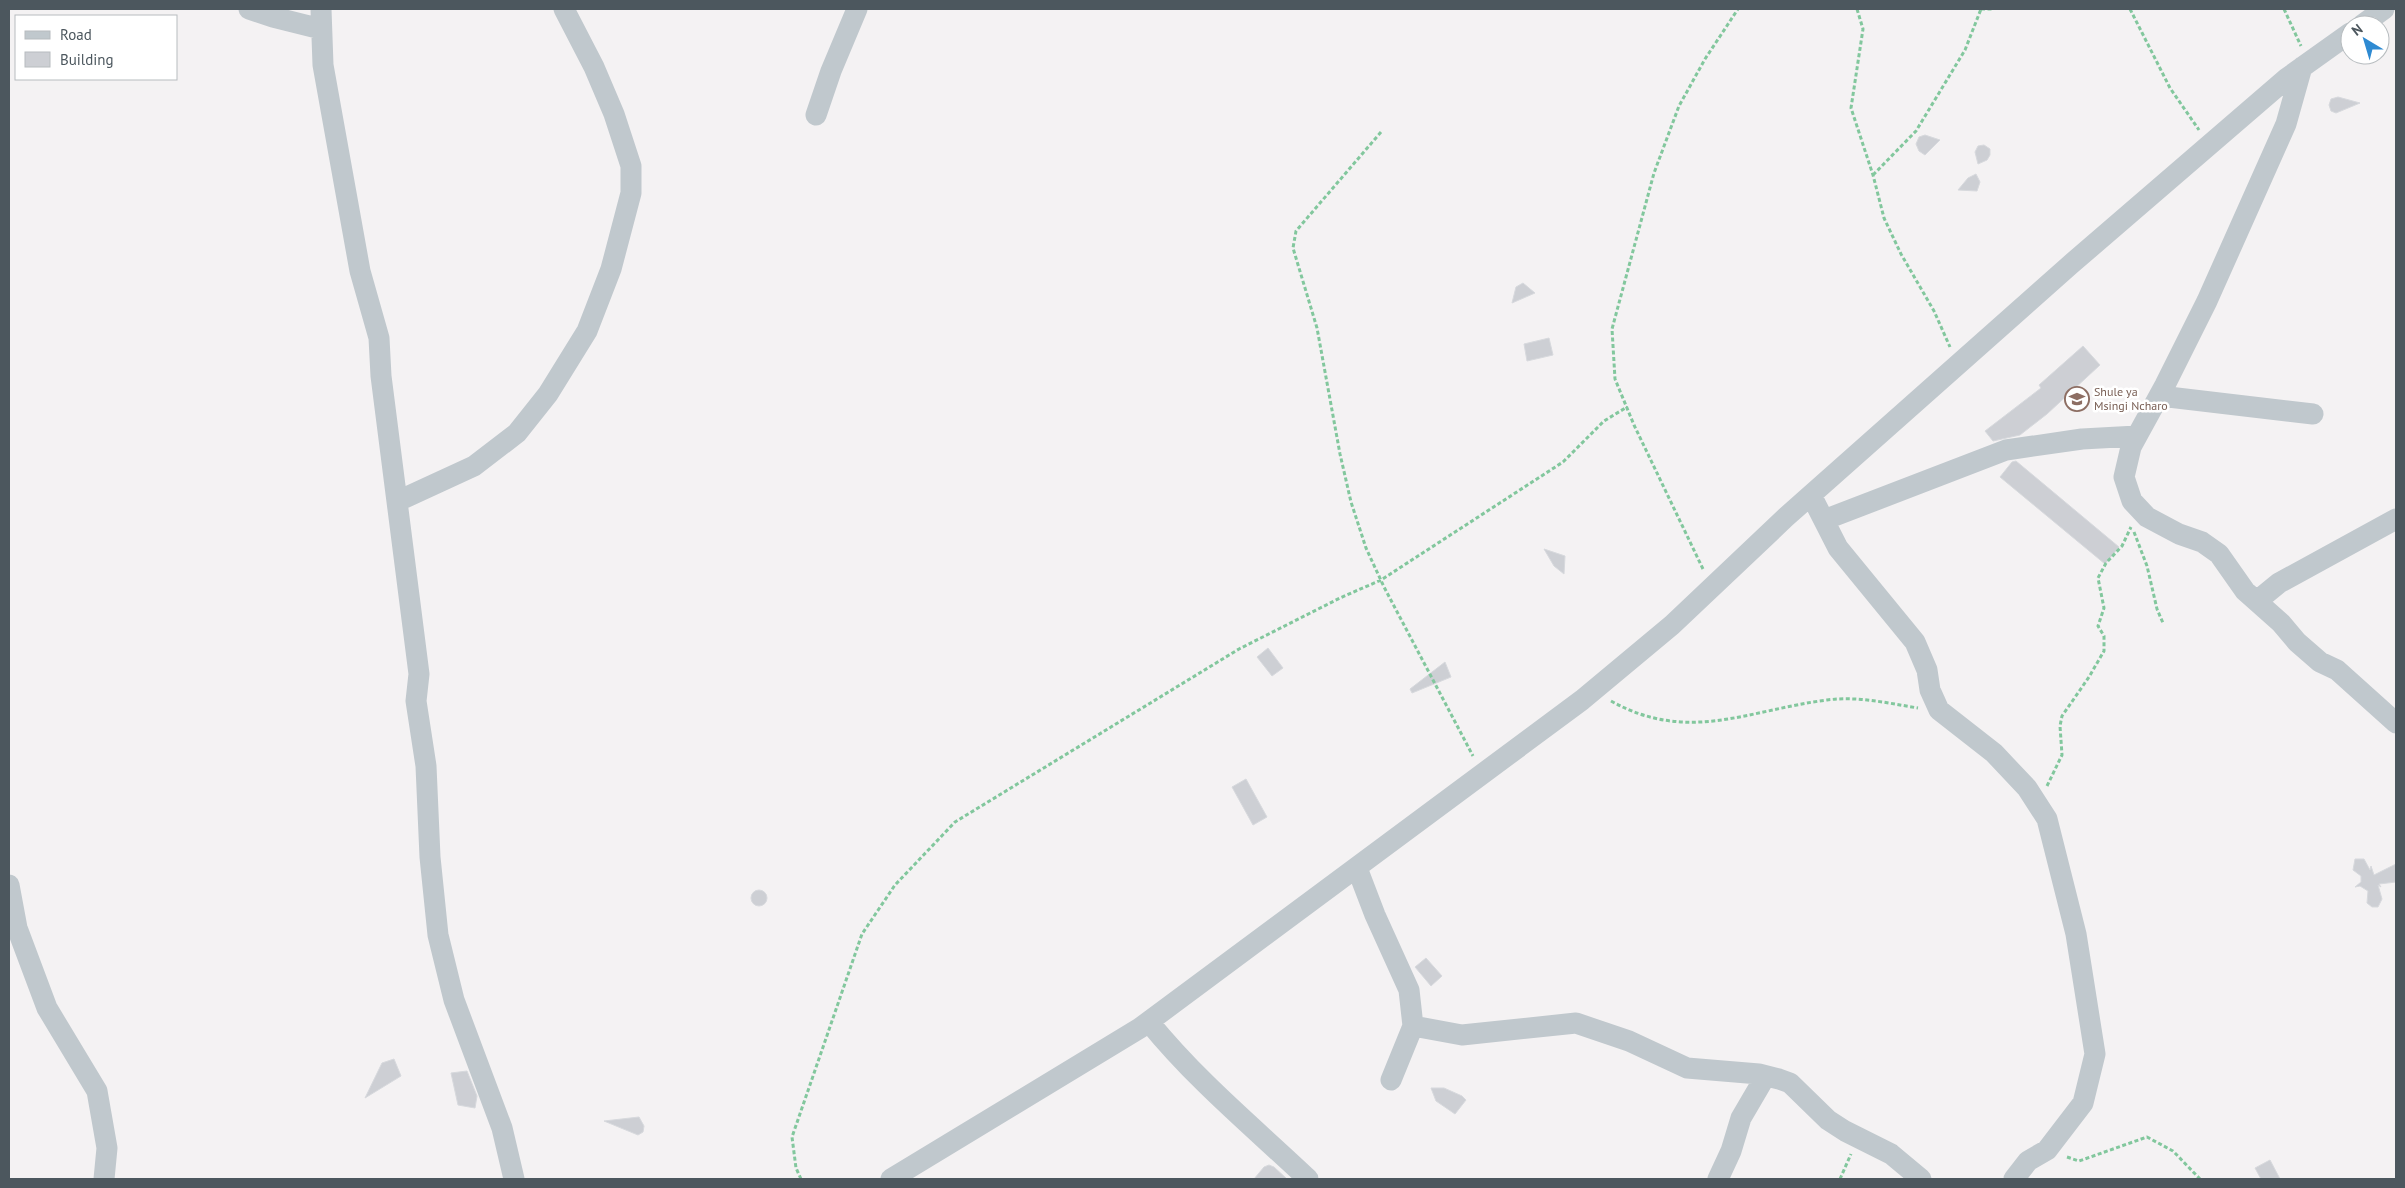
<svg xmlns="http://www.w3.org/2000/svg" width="2405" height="1188" viewBox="0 0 2405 1188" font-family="'PT Sans',sans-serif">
<rect width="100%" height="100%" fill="#f4f2f3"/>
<!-- building -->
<path fill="#cdcfd4" stroke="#d7d9dd" d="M2338 97 2360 103 2336 113 2331 111 2329 105 2331 99Z
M1925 135 1940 140 1925 155 1919 151 1916 144 1919 137Z
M1984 145 1990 149V155L1987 160 1978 164 1975 152 1978 146Z
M1976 174 1980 182 1977 191 1958 190 1968 178Z
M1523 283 1535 293 1512 303 1516 287Z
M1549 338 1553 355 1527 361 1524 344Z
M2083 346 2100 365 2047 414 2020 435 1993 441 1985 431 2041 388 2039 385Z
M2016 461 2119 547 2105 564 2000 477 2012 462Z
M1544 549 1565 556 1564 574 1554 566Z
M1268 648 1283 668 1272 676 1257 657Z
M1445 662 1451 677 1412 693 1410 689Z
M1246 779 1267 817 1253 825 1232 787Z
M2355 859H2364L2370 870 2371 866 2374 875 2396 864V882L2379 884 2381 887 2378 885 2382 899 2378 907H2372L2367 903 2368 891 2360 886 2355 887 2361 882V876L2353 870Z
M751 898a8 8 0 1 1 16 0a8 8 0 1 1-16 0Z
M1426 958 1442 976 1431 986 1415 967Z
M394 1059 401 1076 365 1098 382 1063Z
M467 1071 477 1096 475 1108 458 1105 451 1073Z
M1431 1088H1444L1462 1096 1466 1100 1455 1114 1436 1101Z
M639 1117 644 1126 643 1132 638 1135 604 1121Z
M2270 1160 2280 1179H2261L2255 1168Z
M1269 1165 1274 1167 1287 1179H1254L1264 1167Z"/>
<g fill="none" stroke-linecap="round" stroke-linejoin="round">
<!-- path -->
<path stroke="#82c79d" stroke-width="3" stroke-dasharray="4 2.5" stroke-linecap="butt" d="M1857 9 1863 29 1851 108 1873 175 1884 218 1901 254 1934 311 1950 347
M1981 9H1992
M2130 9 2170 88 2199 130
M2284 9 2301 46
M1381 132 1296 231 1293 248 1317 328 1340 454 1351 502 1366 548 1384 587 1473 756
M1873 175 1916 131 1965 50 1981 9
M2134 532 2147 566 2157 609 2163 623
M1703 569 1634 425 1615 379 1612 329 1654 173 1679 106 1705 59 1738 9
M1611 701C1688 744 1748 710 1827 700 1858 696 1887 703 1918 708
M2047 786 2062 755 2060 726 2062 716 2089 677 2104 651V636L2098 626 2104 608 2098 578 2106 563 2122 546 2131 527
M2067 1157 2079 1161 2147 1137 2173 1151 2200 1179
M801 1179 796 1168 792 1137 862 934 895 885 955 822 1239 649 1340 598 1381 580 1563 462 1604 421 1627 407
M1840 1179 1851 1154"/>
<!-- street -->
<path stroke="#c0c8cd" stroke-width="21" d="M249 9 273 17 321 29
M321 9 323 65 360 271 379 338 381 376 419 674 416 701 426 766 430 857 438 935 454 1000 502 1128 514 1179
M2362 25 2384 9
M2302 67 2286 124 2207 301 2165 385 2131 447 2124 477 2132 501 2147 517 2179 534 2202 542 2219 554 2245 591 2281 623 2297 642 2320 662 2337 670 2396 723
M816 115 831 71 857 9
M2160 396 2313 414
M1811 495 1838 548 1915 642 1927 670 1930 690 1939 710 1994 753 2027 788 2047 819 2076 934 2095 1054 2083 1103 2047 1150 2028 1161 2014 1179
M398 501 474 466 517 433 548 394 587 331 611 269 631 193V166L614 114 594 67 564 9
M1824 520 2006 450 2082 439 2137 436
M2257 601 2279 583 2396 519
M1357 868 1375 915 1409 990 1413 1026 1391 1080
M9 885 17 928 47 1008 97 1091 107 1148 104 1179
M1149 1022C1197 1081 1253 1127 1308 1179
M1413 1026 1462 1035 1576 1023 1629 1041 1687 1068 1759 1074 1779 1079 1790 1083 1828 1120 1845 1131 1891 1154 1921 1179
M891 1179 1140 1028 1582 700 1672 625 1786 517 2070 265 2287 78 2350 33
M1718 1179 1731 1151 1741 1118 1765 1077"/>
</g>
<!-- icons -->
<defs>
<symbol id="school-ring" viewBox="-11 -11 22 22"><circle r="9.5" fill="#fff" stroke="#8d6e63" stroke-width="1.5"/><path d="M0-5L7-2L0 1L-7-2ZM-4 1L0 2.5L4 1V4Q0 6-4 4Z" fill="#8d6e63"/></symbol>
</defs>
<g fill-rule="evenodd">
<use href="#school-ring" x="2063" y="385" width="28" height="28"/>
</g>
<g text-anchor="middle" stroke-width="5" stroke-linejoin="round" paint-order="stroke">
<!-- education labels -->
<g font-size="12" fill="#785e54" stroke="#fff" text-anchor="start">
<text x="2094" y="396">Shule ya<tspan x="2094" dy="14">Msingi Ncharo</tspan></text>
</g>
</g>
<!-- border -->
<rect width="2405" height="1188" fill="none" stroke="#4c575e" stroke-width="20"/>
<!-- legend -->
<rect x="15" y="15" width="162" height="65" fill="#ffffff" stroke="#b7bcbf"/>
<rect x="25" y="31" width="25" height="8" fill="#c0c8cd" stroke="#b7bcbf"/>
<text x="60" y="40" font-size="15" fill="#4c575e">Road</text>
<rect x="25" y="52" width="25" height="15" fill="#cdcfd4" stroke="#b7bcbf"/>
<text x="60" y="65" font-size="15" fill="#4c575e">Building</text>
<!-- north arrow -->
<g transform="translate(2365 40) rotate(322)"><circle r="24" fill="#ffffff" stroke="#b7bcbf"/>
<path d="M0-4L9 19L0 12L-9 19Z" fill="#2e8ad2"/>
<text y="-8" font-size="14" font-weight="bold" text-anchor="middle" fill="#4c575e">N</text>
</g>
</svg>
